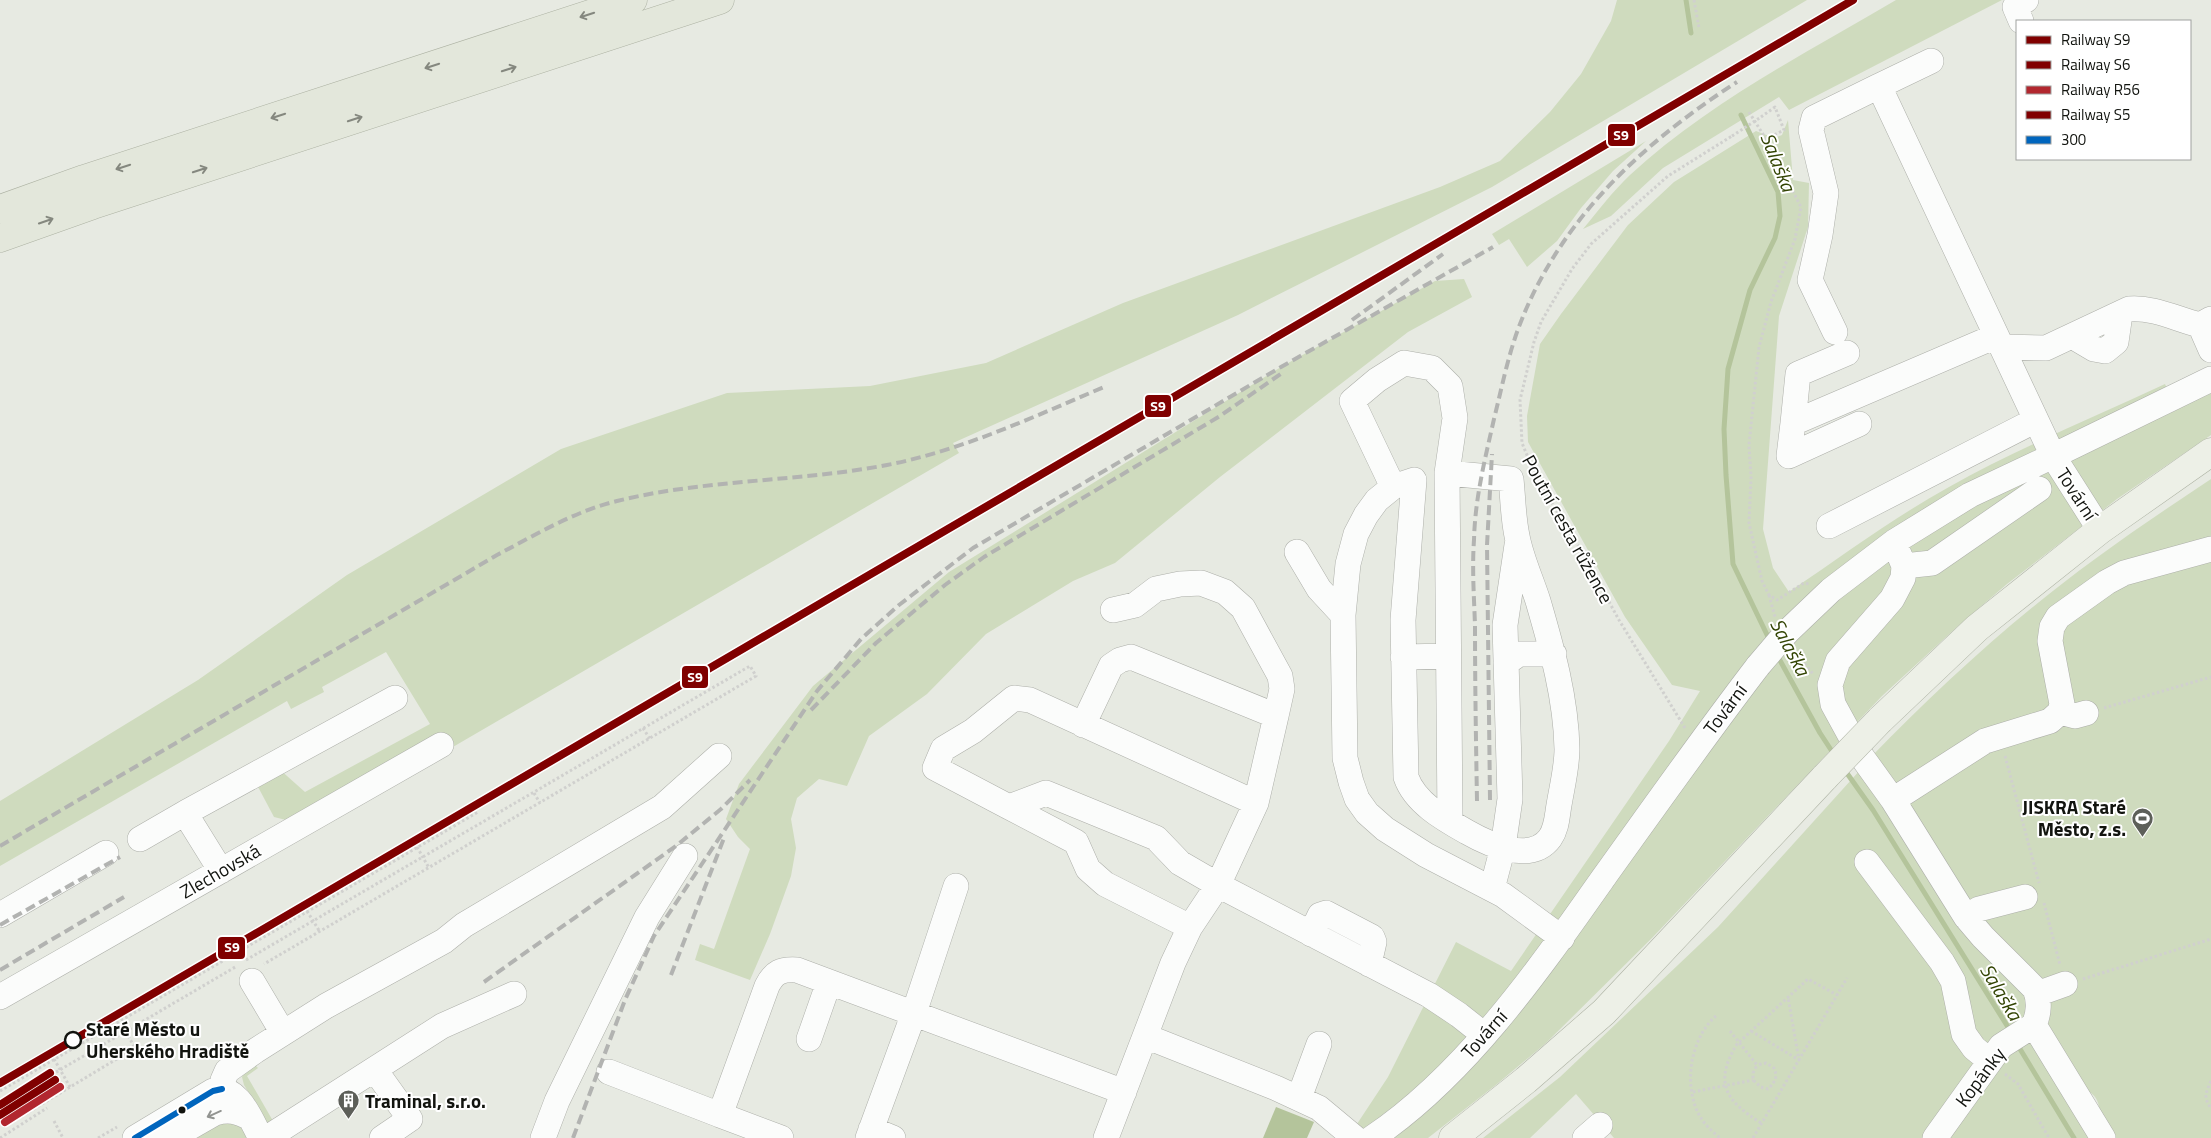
<svg xmlns="http://www.w3.org/2000/svg" width="2211" height="1138" viewBox="0 0 2211 1138" font-family="'Titillium Web',sans-serif">
<rect width="100%" height="100%" fill="#e7eae2"/>
<!-- green -->
<path fill="#cfdbbe" d="M1617 0H1807L1492 187 1238 315 953 443 959 453 446 751 290 821 274 817 257 785 278 768 305 792 430 724 386 652 322 687 324 692 291 709 287 701 0 866V801L198 680 347 575 561 449 727 393 870 386 986 363 1123 303 1440 187 1500 161 1550 112 1581 74 1611 21Z
M1896 0H2002L1789 110 1779 97 1663 168 1611 216 1583 229C1598 211 1613 191 1630 175 1708 103 1806 53 1896 0Z
M1788 120 1793 180 1809 183 1808 227 1779 316 1763 529 1773 568 1789 592C1842 556 1893 518 1949 487 2018 448 2093 418 2165 384L2175 409 2211 393V435L2117 499 2007 584 1958 626 1882 696 1652 938 1546 1043 1497 1084 1428 1138H1343L1355 1127 1388 1077 1456 942 1511 971 1669 741 1700 691 1672 685 1625 617 1528 442 1527 416 1540 344 1561 314 1628 225 1674 182 1756 131 1774 138 1782 135Z
M1646 141 1613 171 1581 208 1557 241 1527 267 1509 239 1499 245 1492 234Z
M1464 279 1472 297 1408 332 1220 477 1115 563 1073 581 986 634 927 694 869 736 847 786 819 779 797 798 791 819 796 848 791 876 770 934 750 980 695 960 700 944 714 949 750 849 738 837 726 819 739 784 813 686 949 572 1281 367 1435 281Z
M2211 479V1138H2110C2108 1133 2103 1128 2102 1123 2098 1108 2102 1095 2082 1089L2047 1031 1870 758C1940 686 2014 618 2095 559 2133 531 2172 505 2211 479Z
M1861 769 2026 987 2092 1138H1614L1576 1094 1530 1138H1483L1560 1077 1718 927Z
M256 1066 258 1068 247 1076 273 1121 267 1123 244 1085 242 1077 245 1069Z
M230 1119 256 1138H185Z"/>
<!-- water -->
<path fill="#b4c49b" d="M1276 1107 1314 1122 1307 1138H1263Z"/>
<g fill="none" stroke-linecap="round" stroke-linejoin="round">
<!-- stream -->
<path stroke="#b4c49b" stroke-width="5" d="M1686 0 1691 33
M1741 115 1778 192 1780 216 1775 238 1750 290 1728 369 1724 429 1726 475 1733 564 1770 641
M1777 655 1820 733 1835 756
M1844 769 1873 810 2011 1032
M2017 1044 2074 1138"/>
<defs>
<path id="minor" d="M2021 21 2015 7 2026 0
M1879 86 1931 61
M2211 319 2200 325 2211 350
M1835 332 1810 280 1820 235 1826 193 1811 130 1814 118 1879 86 2053 456 2211 379
M2072 336 2094 349 2105 351 2116 342 2120 314
M2002 347 2046 348 2129 309C2154 307 2176 319 2200 325
M1847 353 1798 374 1793 423 1996 336
M1793 423 1789 456 1859 424
M1393 487 1352 401 1377 380 1404 363 1432 368 1450 386 1455 418 1447 473
M1829 526 2036 420
M1894 542 1904 566 1903 578 1892 599 1838 661 1830 685 1833 704 1862 757 1893 800 1966 917 1983 937 2035 989C2040 1000 2039 1014 2034 1025
M1297 552 1319 589 1343 615
M1904 566 1932 563 2039 489
M1113 610 1135 605 1156 589 1180 584 1201 583 1225 592 1243 608 1280 676 1282 689 1276 716
M1787 632 1831 590 1894 542 1970 495 2053 456 2100 530
M1403 657 1448 656
M1506 663 1519 654H1554
M2060 712 2075 716 2086 713
M1083 725 1111 666 1120 660 1131 657 1276 716 1256 803 1218 885 1190 927 1173 963 1106 1138
M1893 800 1985 741 2050 721 2060 712 2062 704 2050 641 2052 627 2058 617 2107 582 2124 573 2211 549
M1256 803 1030 700 1014 698 973 731 943 749 935 768 1009 807 1046 793 1156 838 1180 863 1218 885 1429 995 1459 1015 1483 1034
M1009 807 1076 842 1088 869 1105 884 1190 927
M1450 821 1447 473 1511 479C1513 498 1513 517 1517 536 1521 558 1531 579 1538 601 1552 649 1566 698 1567 749 1567 767 1562 787 1559 805 1557 816 1557 828 1550 838 1531 864 1488 844 1467 832 1444 819 1415 803 1406 777L1403 620 1414 480 1393 487 1377 500 1366 515 1356 534 1348 564 1343 615 1345 758 1351 782 1357 799 1367 813 1385 829 1426 855 1503 895 1562 938
M140 839 185 813
M1867 862 1942 962 1953 981 1964 1034 1974 1048 1990 1061
M221 871 185 813 395 698
M1492 889 1503 847 1510 799 1505 625 1517 545
M0 915 106 853
M1966 917 1979 909 2025 897
M1311 934 1320 915 1326 913 1372 937 1374 942 1369 964
M252 981 283 1033
M2037 994 2065 984
M0 997 441 745
M2034 1025 2103 1138
M1145 1036 1276 1088 1319 1108 1355 1138
M809 1039 829 982
M375 1070 410 1119 382 1138
M609 1072 720 1115
M222 1089 223 1080 227 1071 255 1051 326 1006 444 941 464 925 662 807 719 756
M1299 1098 1319 1044
M871 1129 893 1138
M135 1138 213 1091C239 1084 251 1121 261 1138
M171 1138 215 1113C228 1109 238 1111 250 1118
M267 1138 442 1026 514 994
M543 1138 557 1101 647 917 685 856
M781 1138 720 1115 767 986C774 972 781 969 797 970L1124 1092
M868 1138 914 1013 956 886
M1372 1138C1466 1075 1540 968 1604 877 1655 806 1705 735 1758 666
M1585 1138 1600 1125
M1935 1138 2001 1046 2034 1025"/>
<path id="major" d="M1880 720 1977 628 2100 530 2211 452
M1453 1138 1526 1080 1604 1012 1825 777"/>
<path id="highway" d="M0 209 84 179 633 0
M0 238 93 205 720 0"/>
</defs>
<!-- minor casing -->
<use href="#minor" stroke="#adafa9" stroke-width="26"/>
<!-- major casing -->
<use href="#major" stroke="#adb2a3" stroke-width="29"/>
<!-- highway casing -->
<use href="#highway" stroke="#adb2a3" stroke-width="29"/>
<!-- path -->
<path stroke="#d0d0ce" stroke-width="3" stroke-dasharray="2.5 2.5" stroke-linecap="butt" d="M1694 0 1699 28
M1749 112 1766 139 1801 207 1795 239 1771 302 1759 347 1749 445 1751 477 1749 523 1762 581 1769 595 1777 600 1804 583 1809 584
M1761 117 1775 107 1784 130 1766 139
M1769 595 1775 617
M1795 652 1813 674
M2104 708 2211 677
M643 728 650 739
M1685 728 1619 620 1579 547 1536 477 1522 443 1520 400 1534 342 1541 322 1572 269 1591 244 1668 176 1732 136
M2005 756 2039 883
M534 793 540 803
M417 847 429 868
M2044 903 2060 965
M307 911 320 932
M246 960 750 666 756 676 264 964
M2083 979 2211 939
M1716 1016C1690 1038 1682 1088 1701 1118 1705 1125 1713 1132 1720 1138
M1730 1031 1757 1065 1753 1073V1080L1761 1087 1768 1089C1775 1082 1778 1077 1774 1068L1766 1063 1757 1065
M1751 1031 1799 1060 1788 997
M54 1059 70 1087
M2005 1074 2018 1084 2049 1138
M2211 1081C2206 1092 2203 1098 2211 1108
M0 1091 478 812
M1693 1092 1753 1080
M0 1105 237 966
M54 1121 63 1138
M12 1122 135 1048 120 1021
M1761 1123C1726 1101 1713 1083 1737 1044L1808 979 1837 995
M0 1138 47 1108
M98 1138 117 1127
M1753 1138 1847 978"/>
<!-- minor -->
<use href="#minor" stroke="#fbfcfb" stroke-width="25"/>
<!-- major -->
<use href="#major" stroke="#edf0e7" stroke-width="28"/>
<!-- highway -->
<use href="#highway" stroke="#e3e7db" stroke-width="28"/>
<!-- rail -->
<path stroke="#b2b3b1" stroke-width="4" stroke-dasharray="10 5" stroke-linecap="butt" d="M1352 320 1443 254
M811 710 876 643 945 585 984 557 1220 416 1282 373
M1490 800 1487 545 1492 454
M1477 801C1476 743 1475 684 1475 625 1474 597 1472 568 1474 540 1475 498 1485 459 1494 419 1502 387 1508 355 1520 324 1561 218 1644 142 1737 82
M0 846 497 555C535 535 575 511 617 501 706 479 798 482 887 465 963 450 1033 417 1104 387
M0 925 120 857
M0 970 124 897
M671 975 724 838
M484 982 676 846 721 809 750 780
M573 1138 625 1000 654 936 817 691 861 639 899 605 973 548 1281 367 1493 247"/>
<defs>
<path id="minor-bridge" d="M1758 666 1787 632"/>
<path id="major-bridge" d="M1825 777 1880 720"/>
</defs>
<!-- minor-bridge casing -->
<use href="#minor-bridge" stroke="#adafa9" stroke-width="26" stroke-linecap="butt"/>
<!-- major-bridge casing -->
<use href="#major-bridge" stroke="#adb2a3" stroke-width="29" stroke-linecap="butt"/>
<!-- path-bridge -->
<path stroke="#d0d0ce" stroke-width="3" stroke-dasharray="2.5 2.5" stroke-linecap="butt" d="M1732 136 1761 117"/>
<!-- minor-bridge -->
<use href="#minor-bridge" stroke="#fbfcfb" stroke-width="25"/>
<!-- major-bridge -->
<use href="#major-bridge" stroke="#edf0e7" stroke-width="28"/>
<defs>
<path id="bus-1" d="M135 1138 213 1091 222 1089"/>
</defs>
<!-- bus-1 casing -->
<use href="#bus-1" stroke="#fff" stroke-width="10"/>
<!-- bus-1 -->
<use href="#bus-1" stroke="#0065bd" stroke-width="6"/>
<defs>
<path id="rail-1" d="M0 1083 1853 0"/>
<path id="rail-2" d="M0 1115 55 1080"/>
<path id="rail-3" d="M5 1122 60 1087"/>
<path id="rail-4" d="M0 1105 50 1073"/>
</defs>
<!-- rail-1 casing -->
<use href="#rail-1" stroke="#fff" stroke-width="11"/>
<!-- rail-2 casing -->
<use href="#rail-2" stroke="#fff" stroke-width="11"/>
<!-- rail-3 casing -->
<use href="#rail-3" stroke="#fff" stroke-width="11"/>
<!-- rail-4 casing -->
<use href="#rail-4" stroke="#fff" stroke-width="11"/>
<!-- rail-1 -->
<use href="#rail-1" stroke="#800000" stroke-width="8"/>
<!-- rail-2 -->
<use href="#rail-2" stroke="#800000" stroke-width="8"/>
<!-- rail-3 -->
<use href="#rail-3" stroke="#b2272f" stroke-width="8"/>
<!-- rail-4 -->
<use href="#rail-4" stroke="#800000" stroke-width="8"/>
</g>
<!-- one-way arrows -->
<defs><path id="oneway-shaft" d="M-6 0H5M1.5-3L5.5 0L1.5 3" fill="none" stroke-width="1.6" stroke-linecap="round" stroke-linejoin="round" transform="scale(1.25)"/></defs>
<g stroke="#85887f">
<use href="#oneway-shaft" transform="translate(587 15) rotate(162)"/>
<use href="#oneway-shaft" transform="translate(432 66) rotate(162)"/>
<use href="#oneway-shaft" transform="translate(509 69) rotate(-18)"/>
<use href="#oneway-shaft" transform="translate(278 116) rotate(162)"/>
<use href="#oneway-shaft" transform="translate(355 119) rotate(-18)"/>
<use href="#oneway-shaft" transform="translate(123 167) rotate(162)"/>
<use href="#oneway-shaft" transform="translate(200 170) rotate(-18)"/>
<use href="#oneway-shaft" transform="translate(46 221) rotate(-19)"/>
</g>
<use stroke="#929491" href="#oneway-shaft" transform="translate(214 1114) rotate(156)"/>
<!-- icons -->
<defs>
<symbol id="stadium-pin" viewBox="-11 -11 22 30"><path d="M0 17L-7.5 6A9.5 9.5 0 1 1 7.5 6Z" fill="#5d5f59" stroke="#fff"/><path d="M0-5a6.5 5 0 1 0 0 10a6.5 5 0 1 0 0-10ZM-3.5-1.8h7v3.6h-7Z" fill="#fff"/></symbol>
<symbol id="building-pin" viewBox="-11 -11 22 30"><path d="M0 17L-7.5 6A9.5 9.5 0 1 1 7.5 6Z" fill="#5d5f59" stroke="#fff"/><path d="M-4-6H4V6H1V3H-1V6H-4ZM-2.5-4.3h1.7v1.8h-1.7ZM.8-4.3h1.7v1.8H.8ZM-2.5-1h1.7V.8h-1.7ZM.8-1h1.7V.8H.8Z" fill="#fff"/></symbol>
</defs>
<g fill-rule="evenodd">
<use href="#stadium-pin" x="2130" y="806" width="25" height="34"/>
<use href="#building-pin" x="336" y="1088" width="25" height="34"/>
</g>
<!-- markers -->
<circle fill="#fff" stroke="#12140f" stroke-width="2.5" cx="73" cy="1040" r="8"/>
<circle fill="#12140f" stroke="#fff" stroke-width="2" cx="182" cy="1110" r="4.5"/>
<g text-anchor="middle" stroke-width="4" stroke-linejoin="round" paint-order="stroke">
<!-- street labels -->
<g font-size="19" fill="#12140f" stroke="#fff">
<text transform="translate(2077 494) rotate(57)" y="7">Tovární</text>
<text transform="translate(1568 529) rotate(61)" y="7">Poutní cesta růžence</text>
<text transform="translate(1725 709) rotate(-53)" y="7">Tovární</text>
<text transform="translate(220 871) rotate(-30)" y="7">Zlechovská</text>
<text transform="translate(1484 1034) rotate(-48)" y="7">Tovární</text>
<text transform="translate(1980 1077) rotate(-53)" y="7">Kopánky</text>
</g>
<!-- poi labels -->
<g font-size="19" font-weight="bold" fill="#12140f" stroke="#fff" text-anchor="end">
<text x="2126" y="814">JISKRA Staré<tspan x="2126" dy="22">Město, z.s.</tspan></text>
<text x="365" y="1108" text-anchor="start">Traminal, s.r.o.</text>
</g>
<!-- stop labels -->
<g font-size="19" font-weight="bold" fill="#12140f" stroke="#fff" text-anchor="start">
<text x="86" y="1036">Staré Město u<tspan x="86" dy="22">Uherského Hradiště</tspan></text>
</g>
<!-- water labels -->
<g font-size="20" font-style="italic" fill="#324403" stroke="#fff">
<text transform="translate(1778 162) rotate(68)" y="7">Salaška</text>
<text transform="translate(1790 647) rotate(62)" y="7">Salaška</text>
<text transform="translate(2001 992) rotate(59)" y="7">Salaška</text>
</g>
</g>
<g stroke="#fff" stroke-width="2">
<rect x="1607" y="123" width="29" height="24" rx="5" fill="#800000"/>
<rect x="1144" y="394" width="28" height="24" rx="5" fill="#800000"/>
<rect x="681" y="665" width="28" height="24" rx="5" fill="#800000"/>
<rect x="217" y="936" width="29" height="24" rx="5" fill="#800000"/>
</g>
<g font-size="14" text-anchor="middle" font-weight="bold" fill="#fff">
<text x="1621" y="140">S9</text>
<text x="1158" y="411">S9</text>
<text x="695" y="682">S9</text>
<text x="232" y="952">S9</text>
</g>
<!-- legend -->
<rect x="2016" y="20" width="175" height="140" fill="#ffffff" stroke="#a0a19f"/>
<rect x="2026" y="36" width="25" height="8" fill="#800000" stroke="#a0a19f"/>
<text x="2061" y="45" font-size="15" fill="#12140f">Railway S9</text>
<rect x="2026" y="61" width="25" height="8" fill="#800000" stroke="#a0a19f"/>
<text x="2061" y="70" font-size="15" fill="#12140f">Railway S6</text>
<rect x="2026" y="86" width="25" height="8" fill="#b2272f" stroke="#a0a19f"/>
<text x="2061" y="95" font-size="15" fill="#12140f">Railway R56</text>
<rect x="2026" y="111" width="25" height="8" fill="#800000" stroke="#a0a19f"/>
<text x="2061" y="120" font-size="15" fill="#12140f">Railway S5</text>
<rect x="2026" y="136" width="25" height="8" fill="#0065bd" stroke="#a0a19f"/>
<text x="2061" y="145" font-size="15" fill="#12140f">300</text>
</svg>
